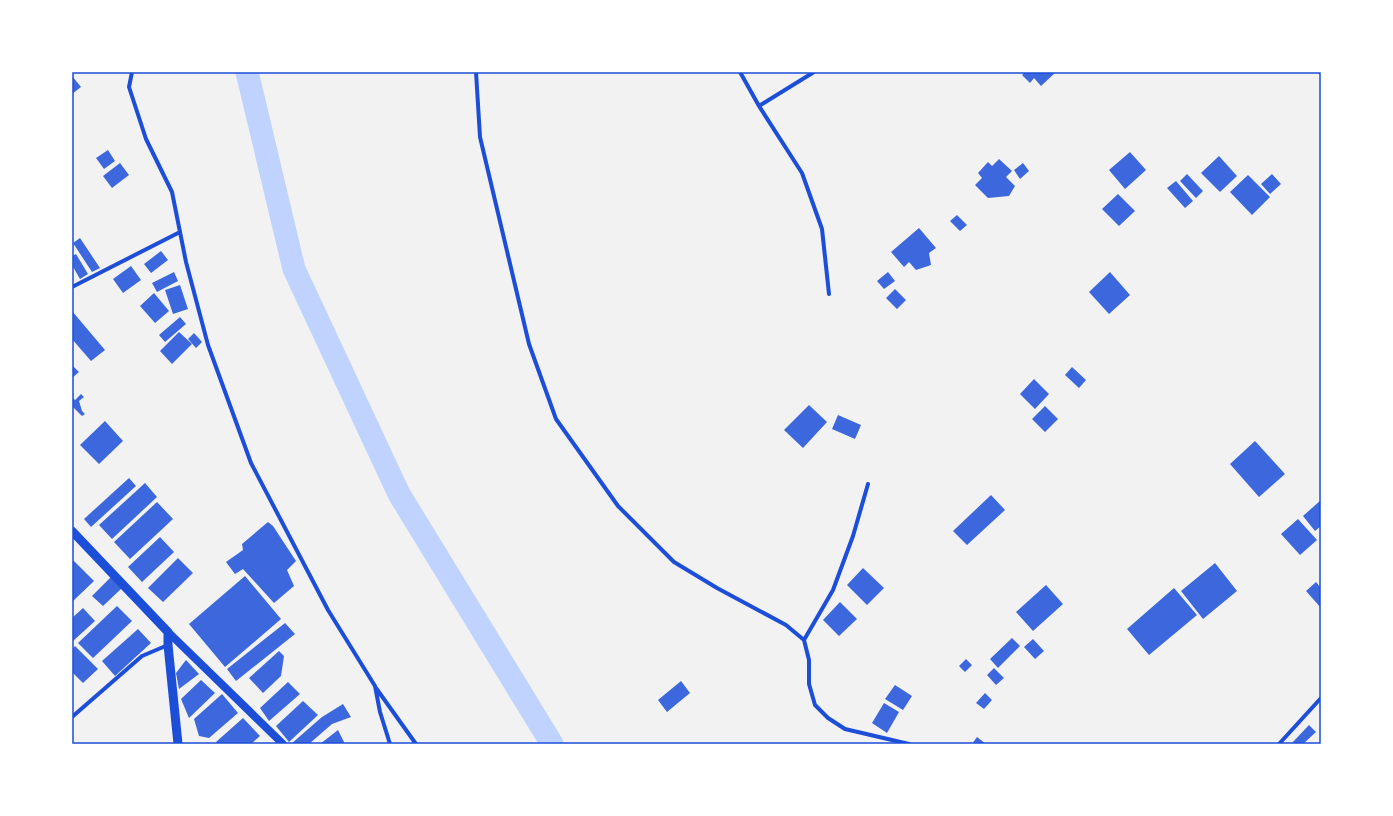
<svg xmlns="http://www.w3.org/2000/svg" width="1393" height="816" viewBox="0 0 1393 816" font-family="Raleway,sans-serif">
<rect width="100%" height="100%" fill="#f2f2f2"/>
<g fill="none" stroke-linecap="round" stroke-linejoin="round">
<!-- river -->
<path stroke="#bfd3fe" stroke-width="23" d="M247 72 294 269 399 494 552 744"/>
</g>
<!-- building -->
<path fill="#3d67dc" d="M1025 72H1056L1041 86 1034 78 1030 83 1022 75Z
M72 76 81 87 72 94Z
M108 150 115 161 104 169 96 158Z
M1130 152 1146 170 1125 189 1109 170Z
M1219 156 1237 176 1220 192 1201 173Z
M999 159 1012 171 1006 177 1015 186 1009 196 988 198 975 185 982 178 978 173 988 162 992 166Z
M120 163 129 175 112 188 103 176Z
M1023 163 1029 171 1020 179 1014 170Z
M1187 174 1203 191 1196 198 1180 181Z
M1272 174 1281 184 1270 194 1261 184Z
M1248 175 1270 197 1252 215 1230 192Z
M1176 181 1193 201 1185 208 1167 188Z
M1118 194 1135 211 1119 226 1102 209Z
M957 215 967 225 960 231 950 221Z
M919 228 936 248 929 253 931 265 916 270 909 262 904 267 891 252Z
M80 238 100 268 92 272 73 243Z
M161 251 168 260 151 273 144 264Z
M76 254 88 274 80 279 72 265V256Z
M131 266 141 280 123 293 113 279Z
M174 272 178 281 157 292 152 283Z
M888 272 895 281 884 289 877 281Z
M1110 272 1130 295 1109 314 1089 292Z
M180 285 188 309 173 314 165 290Z
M895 289 906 300 897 309 886 298Z
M154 293 169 311 155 323 140 306Z
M72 311 105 350 91 361 72 339Z
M180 317 186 324 165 342 159 335Z
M179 332 192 344 172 364 160 351Z
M194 333 202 342 196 348 188 339Z
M72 365 79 372 72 378Z
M1072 367 1086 380 1079 388 1065 375Z
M1034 379 1049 394 1035 409 1020 394Z
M72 392 74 395 72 397 75 400 81 394 84 397 79 401 82 411 85 414 82 416 72 406Z
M809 405 827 422 803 448 784 430Z
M1045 406 1058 419 1045 432 1032 419Z
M838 415 861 425 855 439 832 429Z
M105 421 123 441 99 464 80 445Z
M1255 441 1285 474 1259 497 1230 464Z
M129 478 136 486 91 527 84 519Z
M145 483 157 497 112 539 99 525Z
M991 495 1005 510 967 545 953 531Z
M1321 500V526L1315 531 1303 516Z
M157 502 173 519 130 559 114 542Z
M1298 519 1317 540 1300 555 1281 534Z
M268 522 273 526 296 561 287 570 294 586 274 603 243 569 235 574 226 562 243 550 242 544Z
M160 537 174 552 142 582 128 567Z
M178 558 193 573 163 602 148 588Z
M72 559 94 581 72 602Z
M1215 563 1237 591 1203 619 1181 591Z
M863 568 884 588 867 605 847 585Z
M245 576 281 619 225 667 189 624Z
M111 577 122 588 103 606 92 596Z
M1316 582 1321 588V608L1306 591Z
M1046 585 1063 604 1033 631 1016 612Z
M1174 588 1197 615 1149 655 1127 629Z
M840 602 857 619 839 636 823 620Z
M117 606 132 621 93 658 78 643Z
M83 608 95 621 73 641 72 640V618Z
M285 623 295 634 236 681 227 669Z
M138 629 151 643 115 676 102 661Z
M1012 638 1020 646 998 668 990 659Z
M1033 639 1044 651 1035 659 1024 647Z
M75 646 98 669 83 683 72 672V650Z
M279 651 284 656 281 676 263 693 249 678Z
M966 659 972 665 965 672 959 666Z
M186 660 199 674 179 689 176 673Z
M994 668 1004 678 996 685 987 675Z
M201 680 215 693 189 718 181 699Z
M681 681 690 693 667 712 658 700Z
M288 682 300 694 269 721 260 708Z
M895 685 912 696 903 710 885 699Z
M985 693 992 700 984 709 976 703Z
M222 694 238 713 209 738 199 736 194 719Z
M303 701 318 715 289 742 276 726Z
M884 703 899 712 887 733 872 723Z
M343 704 351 717 332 724 309 744H291L322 717Z
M243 718 260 736 251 744H218L216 742Z
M1309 725 1316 732 1303 744H1291Z
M338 730 345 744H320Z
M977 737 986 744H972Z"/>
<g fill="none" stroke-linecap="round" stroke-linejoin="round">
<!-- minor -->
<path stroke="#1d4ed8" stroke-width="4" d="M132 72 129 87 146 139 172 192 186 262 208 345 251 463 328 610 375 686 380 712 390 744
M476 72 480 137 529 344 556 419 618 506 674 562 717 588 786 625 804 640 809 660V684L815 705 828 718 845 729 909 744
M740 72 759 106 802 173 822 229 829 294
M1320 72 1321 73
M759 106 814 72
M72 287 180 232
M804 640 833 590 853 536 868 484
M376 688 416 744
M72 717 142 656 168 645
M1279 744 1321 698"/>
<!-- secondary -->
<path stroke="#1d4ed8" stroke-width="8" d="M168 632 283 744"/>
<!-- trunk -->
<path stroke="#1d4ed8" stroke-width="9" d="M72 531 168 632V645L178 744"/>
</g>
<!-- border -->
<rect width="1393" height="816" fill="none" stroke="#ffffff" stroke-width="146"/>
<rect x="73" y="73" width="1247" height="670" fill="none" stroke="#1d4ed8" stroke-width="1.5"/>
</svg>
